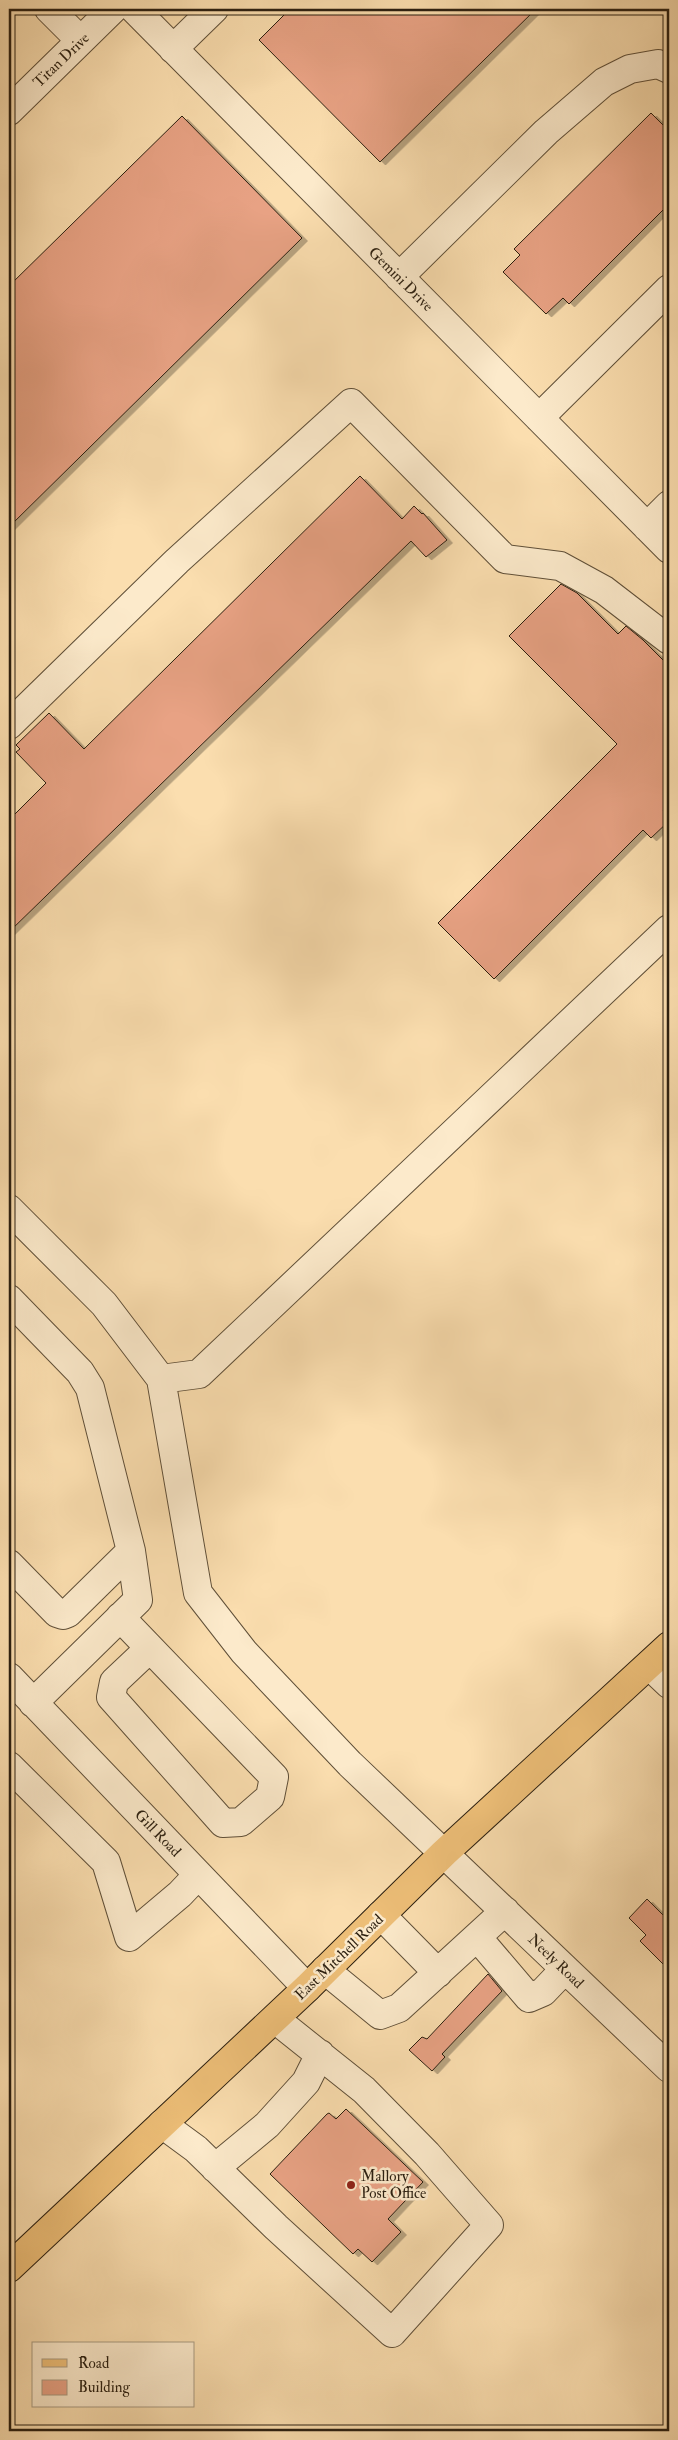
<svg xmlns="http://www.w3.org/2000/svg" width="678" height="2440" viewBox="0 0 678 2440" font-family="'IM FELL Double Pica',serif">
<defs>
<filter id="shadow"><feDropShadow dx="5.5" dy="3" stdDeviation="0" flood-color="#0004"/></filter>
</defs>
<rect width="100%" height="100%" fill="#fbdeaf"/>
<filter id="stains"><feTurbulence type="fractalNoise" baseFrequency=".004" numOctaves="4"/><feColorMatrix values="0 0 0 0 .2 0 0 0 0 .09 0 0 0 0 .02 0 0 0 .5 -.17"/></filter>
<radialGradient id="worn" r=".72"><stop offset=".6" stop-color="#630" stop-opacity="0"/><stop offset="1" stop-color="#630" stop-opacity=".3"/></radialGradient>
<!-- building -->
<path fill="#e8a284" stroke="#2b1f10" filter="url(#shadow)" d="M290 9H536L380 162 259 40Z
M651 113 669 131V204L569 304 563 298 546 314 503 272 520 255 514 249Z
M182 116 302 238 9 527V286Z
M360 476 402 519 414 506 422 514 423 513 447 540 426 557 411 541 9 932V820L46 783 16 752 20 749 16 745 49 713 84 749Z
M561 584 577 593 618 634 626 626 643 640 669 666V804L663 811 669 817V821L651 838 643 830 494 979 438 923 617 744 509 636Z
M647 1899 669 1921V1970L640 1941 646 1935 629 1918Z
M488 1974 502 1991 442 2054 445 2057 432 2071 409 2050 422 2037 427 2039Z
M346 2109 423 2182 388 2219 401 2232 372 2262 358 2249 353 2254 270 2174 327 2114 329 2113 336 2119Z"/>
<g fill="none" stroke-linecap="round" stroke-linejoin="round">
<defs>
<path id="minor" d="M49 9 80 40
M134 9 669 549
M173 49 214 9
M9 111 113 9
M399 277 546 132 604 82 630 69 658 64 669 69
M539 418 669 289
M647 527 669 505
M9 725 177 561 351 403 505 559 560 566 604 590 669 640
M9 1209 104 1304 161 1379 198 1593 244 1652 350 1764 669 2068
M9 1299 80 1372 90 1388 131 1551 138 1600 33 1703
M161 1379 199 1374 669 929
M9 1564 57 1613 63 1615 68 1613 131 1551
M120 1617 274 1777 270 1797 241 1822 223 1823 111 1697 114 1682 150 1648
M650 1666 669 1684
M9 1677 307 1988
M9 1766 106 1862 129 1937 180 1894 198 1875
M381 1915 438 1973
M477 1937 529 1998 543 1992 565 1969
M325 1970 380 2015 399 2008 505 1911
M162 2124 196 2149 276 2227 392 2333 489 2225 427 2154 364 2090 275 2019
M215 2168 267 2125 306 2082 320 2054"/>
<path id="major" d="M9 2268 307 1988 444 1853 669 1646"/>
</defs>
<!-- minor casing -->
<use href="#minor" stroke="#5f4f38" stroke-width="30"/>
<!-- major casing -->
<use href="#major" stroke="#2b1f10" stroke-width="30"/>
<!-- minor -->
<use href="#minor" stroke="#fceacb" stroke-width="28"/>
<!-- major -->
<use href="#major" stroke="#eebf78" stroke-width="28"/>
</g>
<!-- markers -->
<circle fill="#8f2418" stroke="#fceacb" stroke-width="2" cx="351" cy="2185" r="5"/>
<g text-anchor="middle" stroke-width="5" stroke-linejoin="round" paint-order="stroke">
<!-- street labels -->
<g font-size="15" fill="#2b1f10" stroke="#fceacb">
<text transform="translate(61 60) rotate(-44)" y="5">Titan Drive</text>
<text transform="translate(401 279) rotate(45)" y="5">Gemini Drive</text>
<text transform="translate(158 1833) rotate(46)" y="5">Gill Road</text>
<text transform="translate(339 1957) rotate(-44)" y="5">East Mitchell Road</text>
<text transform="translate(556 1961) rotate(44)" y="5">Neely Road</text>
</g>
<!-- poi labels -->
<g font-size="15" fill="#2b1f10" stroke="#fceacb" text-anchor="start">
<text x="361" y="2181">Mallory<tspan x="361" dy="17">Post Office</tspan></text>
</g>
</g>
<!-- margin -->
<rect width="678" height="2440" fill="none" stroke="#fbdeaf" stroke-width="30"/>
<rect x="10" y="10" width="658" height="2420" fill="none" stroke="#2b1f10" stroke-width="2.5"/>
<rect x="15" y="15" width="648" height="2410" fill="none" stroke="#2b1f10"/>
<!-- legend -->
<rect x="32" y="2342" width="162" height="65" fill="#fceacb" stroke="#a89980"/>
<rect x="42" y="2359" width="25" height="8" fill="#eebf78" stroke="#a89980"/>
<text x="78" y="2368" font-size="15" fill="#2b1f10">Road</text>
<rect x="42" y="2380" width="25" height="15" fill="#e8a284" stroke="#a89980"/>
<text x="78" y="2392" font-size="15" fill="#2b1f10">Building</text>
<rect width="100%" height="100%" filter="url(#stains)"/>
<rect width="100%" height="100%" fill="url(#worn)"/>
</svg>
